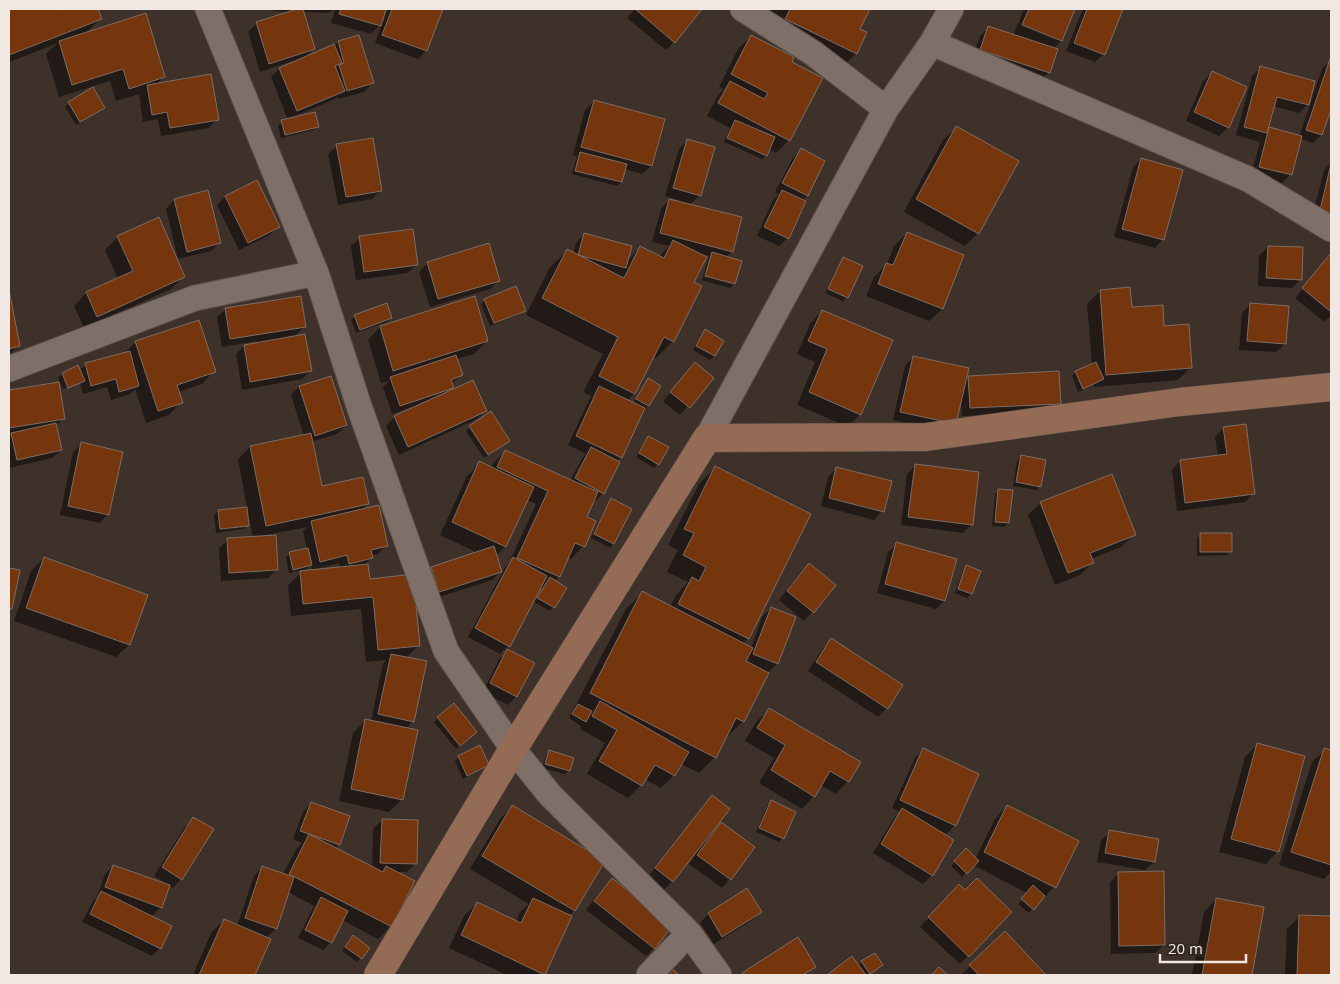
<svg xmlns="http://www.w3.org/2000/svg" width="1340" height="984" viewBox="0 0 1340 984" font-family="'Open Sans',sans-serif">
<rect width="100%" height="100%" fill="#3e312a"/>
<!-- shadow -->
<path fill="#0007" d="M9 9H56L57 12 64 9H97L101 18 86 33 164 77 156 85 217 119 209 128 161 136 158 119 143 122 139 94 116 101 110 81 59 97 46 54 58 43 9 62Z
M272 9H333L329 13 302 12 314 48 304 58 334 47 338 42 358 37 372 83 364 92 338 99V97L335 99 290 118 318 126 314 130 281 138 278 126 282 122 288 120 271 77 279 69 293 63 292 61 260 72 248 32 257 23 291 12 272 11Z
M335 9H384L381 21H383L388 9H441L426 51 418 59 375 43 382 23 371 34 331 23Z
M635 9H701L674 42 666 50 627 18Z
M754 9H869L859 29 866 33 856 54 843 66Z
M1024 9H1074L1061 41 1053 49 1056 50 1048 73 1040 81 972 59 980 36 988 28 1013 36Z
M1083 9H1121L1104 54 1095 62 1066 51Z
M751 36 790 62 789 140 776 153 769 149 766 155 762 159 724 142 730 128 707 116 718 95 724 89 719 87 738 49Z
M1330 61 1331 106 1321 135 1313 143 1300 138 1290 175 1282 183 1251 175 1260 142 1236 135 1252 76 1260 68 1308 104 1299 113 1273 106 1267 128 1299 137 1322 69Z
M1212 73 1228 127 1219 136 1186 121 1203 81Z
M594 101 651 166 642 174 624 169 621 182 617 186 572 174 577 156 573 155 585 110Z
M69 103 103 107 99 111 76 125 65 107Z
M956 128 978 233 965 246 904 212 943 140Z
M687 140 700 195 690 205 732 252 726 257 740 261 734 284 730 288 702 280 709 256 700 254 692 283 673 341 656 358 653 356 634 394 627 401 633 404 644 384 648 380 660 386 648 406 644 410 643 409 621 457 616 462 603 493 595 501 593 500 585 517 583 546 571 559 567 557 559 577 554 581V607L550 611 534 602 543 588 540 587 508 646 500 654 468 637 505 567 509 563 536 504 527 500 505 547 496 556 501 572 492 580 430 600 423 576 432 568 478 553 440 535 467 476 480 463 491 468 493 464 505 451 570 481 583 457 586 454 568 445 591 396 583 392 603 354 526 315 550 267 567 251 573 254 576 243 584 234 627 261 640 247 659 257 669 246 652 242 661 209 669 200 678 202 679 200 665 196 679 149Z
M337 146 381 190 372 199 338 205 328 154Z
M801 150 824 162 807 196 802 201 788 238 779 246 757 236 773 200 779 194 775 192 793 158Z
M1141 159 1163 239 1155 248 1114 237 1133 168Z
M1331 163V223L1312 218 1324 170Z
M225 197 278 227 270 235 239 250 217 205Z
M174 200 220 242 211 251 178 259 166 209Z
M907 233 963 256 942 309 929 321 866 296 874 277 887 264 894 246Z
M118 237 184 276 171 289 84 328 74 306 86 293 118 279 105 250Z
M360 238 417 264 408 273 356 280 351 246Z
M1268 247 1301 279 1292 288 1258 286 1259 255Z
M1331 255V315L1324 322 1295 298Z
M844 259 847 297 843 301 825 293 840 263Z
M428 263 499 280 490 289 430 307 419 272Z
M1100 291 1163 327 1191 367 1178 380 1094 387V385L1078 392 1072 376 1076 372 1092 365 1087 304Z
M9 296 18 346 9 355Z
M485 300 524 310 520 314 490 326 481 304Z
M1251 304 1288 307 1285 344 1276 352 1239 350 1242 313Z
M226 309 305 326 294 337 310 371 302 379 242 390 236 354 244 346 257 344V341L222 347 217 317Z
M822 311 860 414 848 427 797 405 815 362 797 354 810 324Z
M355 316 391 318 387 322 356 333 351 320Z
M380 327 487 341 474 354 457 359 462 375 451 384 452 388 447 393 486 410 477 419 399 455 386 426 394 417 412 409 411 407 392 414 383 387 389 381 381 383 368 340Z
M705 331 722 341 714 356 710 360 693 350 701 335Z
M136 342 214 371 202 384 178 392 181 402 169 415 146 423 135 389 130 394 111 400 107 387 83 394 80 384 64 391 80 384V382L63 389 58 378 62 374 79 371 86 365 123 354Z
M913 357 965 381 969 377 1060 403 1051 412 962 416 961 401 947 432 893 420 905 366Z
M695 363 712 378 680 415 663 401Z
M58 383 64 418 55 426 61 450 52 458 9 468V437L11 434H9V392Z
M299 387 346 425 337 434 311 442 321 488 368 504 361 511 386 546 378 554 371 556V558L363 566 369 580 419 645 406 658 413 721 406 729 402 799 389 812 339 801 353 733 366 720 371 721 383 664 386 660 366 662 361 609 291 616 288 585 301 573 340 568 339 563 312 570 311 565 307 569 289 573 286 557 290 553 307 549 303 531 307 527 261 536 277 569 268 578 221 581 219 548 228 540 253 538 249 518 247 519 248 525 244 529 216 533 214 515 218 511 247 508 238 459 250 447 304 436 291 395Z
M470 427 508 441 504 445 484 458 466 431Z
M1224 428 1254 493 1245 502 1177 511 1172 470 1180 461 1218 456 1215 437Z
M649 437 658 464 654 468 636 457 645 441Z
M82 444 108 514 100 523 60 515 73 452Z
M1021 457 1040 486 1036 490 1013 486 1017 461Z
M916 465 971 525 963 533 901 525 907 474Z
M715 468 748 638 742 644 751 648 762 617 771 608 777 664 768 672 743 721 726 738 725 737 715 757 699 773 681 764 674 775 661 788 645 779 641 785 628 798 587 774 605 743 580 729 581 726 569 718 626 609 642 593 670 607 676 595 688 582 667 572 678 550 668 545 699 484Z
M837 468 882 511 874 520 821 506 828 477Z
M999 490 1008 523 1004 527 992 526 995 494Z
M612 500 631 509 613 544 610 548 591 538 608 504Z
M1041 503 1134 535 1121 547 1091 559 1092 563 1080 575 1055 585 1028 515Z
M1201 534 1231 551 1227 555 1197 556V538Z
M897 544 944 601 936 609 877 593 888 552Z
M44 558 147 595 129 645 116 657 14 621 31 571Z
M809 565 835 586 804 621 779 600 800 573Z
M967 567 971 594 967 598 955 593 963 571Z
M832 640 901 685 887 708 878 717 808 671 823 648Z
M508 651 516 696 508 705 483 692 499 659Z
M769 710 848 781 836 794 820 785 814 796 802 809 759 783 774 758 745 741 756 722Z
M438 718 472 736 456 749 434 722Z
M1257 745 1278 851 1266 864 1219 852 1245 757Z
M923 750 955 825 946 834 939 830 938 832 932 875 923 884 873 853 894 818 900 812 892 808 915 758Z
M1325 750 1331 752V872L1324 879 1279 865 1312 762Z
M550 751 569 770 565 774 542 768 546 755Z
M459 757 488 764 484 768 463 779 455 761Z
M712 797 718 822 753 847 730 879 722 888 689 864 695 855 693 854 672 881 664 890 648 877 704 805Z
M771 802 783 838 779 842 756 832 767 806Z
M311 803 339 844 335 848 372 868 373 829 382 820 415 864 407 872H394L391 926 378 939 342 920 331 942 323 950 298 938 314 906 288 892 276 928 266 938 269 939 254 975H193L211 933 224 920 237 926 254 876 262 868 283 874 297 848 302 843 293 839 303 812Z
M1007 806 1078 841 1054 887 1042 900 1041 899 1029 913 1018 904 1027 893 973 865 962 877 951 866 966 850 975 859 995 819Z
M512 807 603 861 574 911 569 916 542 975H507L449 948 464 916 477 903 516 922 520 912 529 904 470 869 500 819Z
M194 819 181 879 173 888 169 885 161 907 151 917 160 948 152 956 82 922 93 901 97 897 105 874 113 866 167 884 154 876 185 827Z
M1110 832 1158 840 1154 862 1145 870 1097 862 1101 840Z
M1118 874 1164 945 1155 953 1111 954 1110 882Z
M612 879 654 948 646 956 586 910 603 888Z
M959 886 965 891 1011 912 960 964 920 927Z
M747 890 761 912 752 920 714 944 700 923 708 914Z
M1216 899 1263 908 1251 975H1192L1204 912Z
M1300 916 1331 917V975H1285L1287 929Z
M1005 933 1044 975H963L962 974Z
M349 941 369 948 357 962 342 951Z
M851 958 858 966 862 962 881 965 868 975H829Z
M815 966 806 975H741L743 974Z"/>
<!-- building -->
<path fill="#75360e" stroke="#7c6d65" d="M9 9H57V10L60 9H98L102 19 9 55Z
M297 9H303L315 49 269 64 256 22Z
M341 9H386L381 26 339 14Z
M392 9H443L427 51 382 35Z
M635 9H702L675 43Z
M790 9H870L860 29 867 32 857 54 785 19Z
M1029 9H1075L1062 41 1022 25Z
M1087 9H1123L1105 55 1074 43Z
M146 13 165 77 129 89 123 69 72 85 59 41Z
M988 26 1058 49 1050 73 980 50Z
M359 35 374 83 347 91 339 65 344 63 338 41Z
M751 35 794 57 792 62 823 78 790 141 718 103 730 81 764 99 768 93 731 74Z
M334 44 342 63 335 66 345 91 297 111 279 68Z
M1330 59H1331V110L1322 135 1306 130Z
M1260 66 1315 81 1309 105 1277 97 1267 133 1244 127Z
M1212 71 1247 87 1229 128 1194 112Z
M211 74 219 120 170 128 167 112 152 115 147 85Z
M93 87 105 108 80 122 68 102Z
M594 100 665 119 652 166 581 147Z
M315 112 319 127 285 135 281 120Z
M735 120 775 137 767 156 727 138Z
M956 126 1019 161 979 234 916 199Z
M1269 127 1302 136 1292 175 1259 167Z
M373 138 382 191 346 197 336 144Z
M687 139 715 147 701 196 673 188Z
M801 148 825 161 808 196 782 183Z
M580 152 627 164 622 182 575 171Z
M1141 158 1183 170 1164 240 1122 229Z
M1331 164V213L1320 210Z
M257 180 280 227 248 243 225 196Z
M208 190 221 243 187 252 174 199Z
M782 190 806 201 789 239 764 227Z
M669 199 742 217 733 252 660 233Z
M159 217 185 277 97 317 86 292 133 271 117 236Z
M413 229 418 265 364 272 359 236Z
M907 232 964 255 943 309 878 284 886 263 893 265Z
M584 233 632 246 626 268 578 255Z
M673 240 707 257 694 282 702 286 674 342 664 337 635 394 599 376 618 337 542 298 567 249 624 278 640 246 664 258Z
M489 243 500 281 438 299 427 262Z
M1268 246 1303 247 1302 280 1266 278Z
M712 252 742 261 735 284 705 276Z
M1331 253V312L1302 288Z
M843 257 863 266 848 298 828 289Z
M516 286 526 311 494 323 484 299Z
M1130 287 1132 307 1163 305 1164 326 1189 324 1192 368 1106 375 1100 290Z
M9 290 20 346 9 349Z
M301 296 306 327 230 339 225 308Z
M475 296 488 341 393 371 380 326Z
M387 303 392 318 360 330 354 315Z
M1250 303 1289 306 1286 344 1247 341Z
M822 310 893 340 861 415 809 392 827 349 808 341Z
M199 320 216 372 177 385 183 403 158 411 135 341Z
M705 329 724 341 715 356 696 346Z
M305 334 312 371 250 382 244 345Z
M130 351 139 386 119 392 116 379 91 386 85 363Z
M456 355 463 375 451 380 454 388 400 406 390 377Z
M913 356 969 368 956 424 900 412Z
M695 362 714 378 690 408 670 392Z
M1096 362 1104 379 1083 389 1075 371Z
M78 365 85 381 68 388 62 373Z
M1059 371 1061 404 970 408 968 376Z
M331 376 347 425 315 436 299 386Z
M648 378 661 386 649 406 636 399Z
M473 380 487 411 408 447 394 416Z
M59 382 65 419 9 428V390Z
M599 386 645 408 622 458 576 436Z
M491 411 510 441 488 455 469 426Z
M56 423 62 450 17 460 11 433Z
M1246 424 1255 494 1185 503 1180 460 1227 454 1223 427Z
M311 433 322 486 363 477 369 504 266 526 250 446Z
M648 436 669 447 659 465 639 453Z
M81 442 123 452 109 515 68 506Z
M591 447 620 462 604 494 575 478Z
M505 450 598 492 587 517 596 521 585 547 575 543 560 577 517 558 548 491 497 467Z
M1021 455 1046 460 1041 487 1016 482Z
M479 461 534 487 506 547 452 522Z
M915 464 979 472 973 525 908 517Z
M715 466 811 514 749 639 678 604 692 577 699 581 706 567 683 555 694 533 684 529Z
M836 467 892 481 884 512 829 498Z
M1112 474 1136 535 1090 553 1094 563 1068 573 1040 502Z
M998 489 1013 490 1009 523 995 522Z
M611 498 632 509 614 544 594 534Z
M379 505 388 546 371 550 373 558 349 564 347 555 320 562 311 521Z
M247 507 249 526 220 529 218 510Z
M1200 533H1232V552H1200Z
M276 535 278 570 229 573 227 538Z
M896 542 957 559 945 601 885 584Z
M494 546 502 572 439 592 431 567Z
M308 548 312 565 293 570 289 552Z
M44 557 148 595 130 645 26 608Z
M513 557 547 576 510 647 475 628Z
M809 563 836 585 814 613 787 591Z
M368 564 370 579 413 574 420 646 378 650 373 597 303 604 300 571Z
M966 565 981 571 972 594 958 589Z
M9 568 20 570 12 609H9Z
M550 577 567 588 555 608 537 598Z
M642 591 753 648 746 661 769 673 744 722 736 718 716 758 590 693Z
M771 607 796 617 778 664 753 654Z
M831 638 903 685 888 709 816 662Z
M507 649 535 663 517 697 490 683Z
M391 654 427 661 414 722 378 714Z
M600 701 689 752 675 776 655 765 642 786 599 761 617 730 592 716Z
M454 703 477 732 460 746 437 717Z
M578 704 592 711 586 722 572 714Z
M769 708 861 762 849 782 830 771 815 797 771 770 785 745 757 728Z
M365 719 418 730 403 800 351 789Z
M1257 743 1305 756 1279 852 1231 839Z
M480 745 489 765 467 776 458 756Z
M923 748 979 774 956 826 900 800Z
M1324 748 1331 750V865L1291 852Z
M549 750 574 758 570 771 545 764Z
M712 795 730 809 673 882 655 868Z
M771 800 796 812 784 839 759 828Z
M311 802 350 816 340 845 300 831Z
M512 805 605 861 575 911 482 856Z
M1007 805 1079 841 1056 888 984 852Z
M902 808 954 840 933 876 881 844Z
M193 817 214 829 182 880 162 867Z
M382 819 418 820 417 864 380 863Z
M721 822 755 847 731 880 697 855Z
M1109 830 1159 839 1155 862 1105 853Z
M309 834 383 872 386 866 415 881 392 927 289 874Z
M966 848 979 861 967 874 954 861Z
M113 865 170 885 162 908 105 887Z
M262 866 294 877 277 929 245 918Z
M1164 871 1165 945 1119 946 1118 872Z
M612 878 672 926 655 949 594 901Z
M977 878 1012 912 969 957 928 917 959 884 965 890Z
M1033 885 1045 896 1034 910 1021 899Z
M747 888 762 912 722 937 708 913Z
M101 891 172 926 161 949 90 914Z
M321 897 348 911 332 943 305 930Z
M533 898 572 916 545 975 461 935 477 902 521 923Z
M1216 898 1264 907 1252 975H1202Z
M1299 915 1331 916V975H1297Z
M224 919 271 939 255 975H199Z
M1005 931 1046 975H979L969 965Z
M353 935 370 948 362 959 345 947Z
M798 937 816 967 803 975H743L742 973Z
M875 953 883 965 870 974 861 961Z
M852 956 866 975H827Z
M670 967 679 975H662Z
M939 967 948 975H931Z"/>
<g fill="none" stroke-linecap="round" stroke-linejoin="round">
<defs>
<path id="street" d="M208 9 316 273 359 406 446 651 513 749 550 795 689 933 719 975
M743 9 813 53 886 109
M932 43 1248 179 1331 229
M9 369 195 298 316 273
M707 438 886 109 932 43 951 9
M649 975 689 933"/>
<path id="secondary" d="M378 975 513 749 707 438 926 437 1180 402 1331 387"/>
</defs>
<!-- street casing -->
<use href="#street" stroke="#5a4f49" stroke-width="27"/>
<!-- secondary casing -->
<use href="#secondary" stroke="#5a4f49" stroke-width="29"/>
<!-- street -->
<use href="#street" stroke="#7e6f68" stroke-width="25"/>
<!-- secondary -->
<use href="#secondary" stroke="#946b54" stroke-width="28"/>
</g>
<!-- border -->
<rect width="1340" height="984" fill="none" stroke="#f1e8e4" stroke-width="20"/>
<!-- scale -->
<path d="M1160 954v8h86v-8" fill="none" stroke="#f1e8e4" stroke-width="2.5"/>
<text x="1168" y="954" font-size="15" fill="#f1e8e4" stroke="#342721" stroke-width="4" paint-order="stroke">20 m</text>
</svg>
